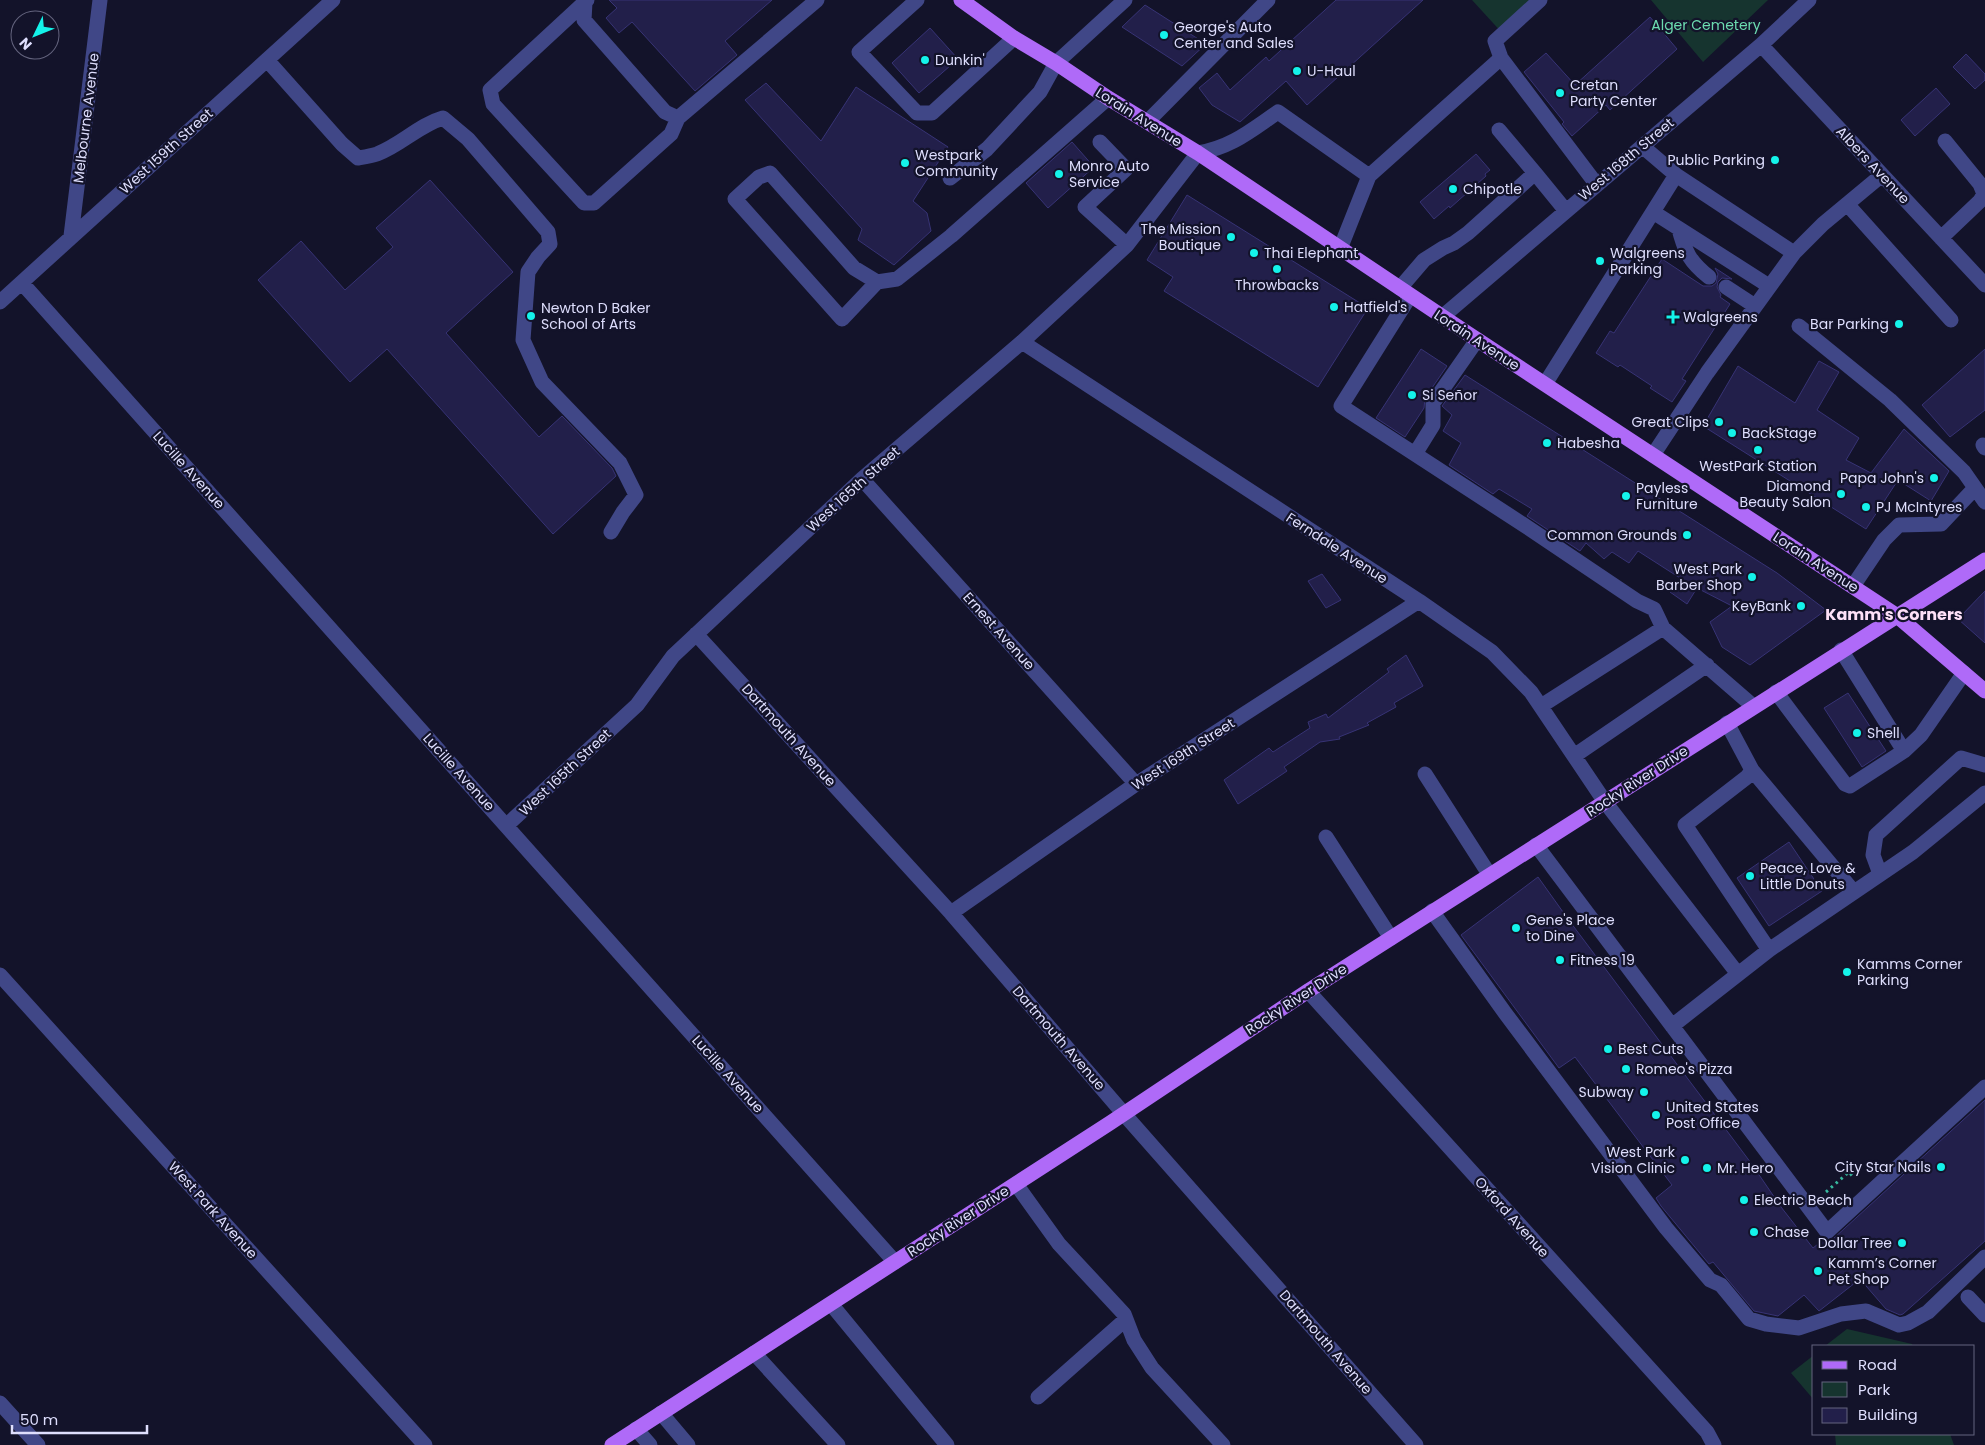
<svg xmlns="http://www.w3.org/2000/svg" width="1985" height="1445" viewBox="0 0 1985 1445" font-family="Poppins,sans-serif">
<rect width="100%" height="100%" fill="#13132a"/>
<!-- green -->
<path fill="#16342f" d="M1472 0H1543L1504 35Z
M1651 0H1768L1703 62Z
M1847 1329 1912 1344 1913 1346H1825Z
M1814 1355V1400L1791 1373Z
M1835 1434H1950L1954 1445H1836Z"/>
<!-- building -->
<path fill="#221f4a" stroke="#373375" d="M609 0H772L725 41 737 55 695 91 632 22 619 33 606 18 617 8Z
M1336 0H1423L1307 105 1286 81 1240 122 1212 105 1199 88 1217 73 1230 90 1266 57 1269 61Z
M1145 5 1206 44 1182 66 1122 27Z
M1650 17 1677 49 1610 110 1606 105 1572 136 1562 124 1564 122 1524 72 1546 53 1575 85Z
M930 28 958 59 919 93 892 63Z
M1966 54 1985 74V80L1975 89 1953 67Z
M766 83 821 141 856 87 948 147 913 201 927 213 931 231 894 265 858 240 862 229 745 100Z
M1936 88 1950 104 1915 136 1901 120Z
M1072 142 1094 167 1048 208 1026 183Z
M1476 154 1490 170 1485 174 1486 176 1450 208 1449 206 1434 219 1420 202Z
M430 180 513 272 446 333 539 437 562 416 612 468 616 476 553 534 387 349 350 382 258 280 301 241 345 290 393 247 376 228Z
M1187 195 1368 308 1318 387 1164 291 1173 277 1147 260Z
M1662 259 1703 286H1712L1716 283 1718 274 1715 268 1732 279 1722 278 1718 282 1717 287 1721 295 1720 297 1730 304 1682 379 1686 381 1672 402 1650 388 1652 386 1620 365 1618 367 1596 353 1610 331 1614 333Z
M1421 349 1447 366 1425 398 1424 408 1405 437 1376 418Z
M1985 349V410L1950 437 1922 405Z
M1819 361 1839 372 1817 410 1859 438 1846 460 1871 473 1904 429 1949 471 1931 501 1898 480 1866 529 1703 426 1738 366 1795 403Z
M1465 375 1777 573 1826 610 1750 665 1722 647 1710 622 1732 606 1697 588 1687 604 1670 592 1680 578 1638 551 1629 563 1612 552 1604 559 1586 543 1580 551 1527 516 1532 509 1499 489 1493 494 1449 465 1461 443 1443 431 1452 415 1442 406Z
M1322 574 1341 600 1326 608 1308 581Z
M1985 591V643L1958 619Z
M1406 655 1423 686 1394 703 1396 707 1367 723 1369 725 1339 737 1340 739 1320 742 1284 767 1287 771 1238 804 1224 780 1269 748 1273 752 1310 728 1308 722 1326 714 1328 718 1389 672 1387 669Z
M1848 693 1886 751 1862 767 1824 708Z
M1789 842 1822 891 1769 926 1737 878Z
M1538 877 1568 919 1751 1163 1781 1207 1813 1248 1823 1240 1828 1241 1833 1239 1985 1100V1241L1903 1314 1900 1315 1886 1309 1860 1279 1819 1311 1804 1295 1778 1316 1754 1311 1713 1262 1709 1264 1661 1206 1656 1198 1672 1185 1575 1057 1559 1068 1461 935Z"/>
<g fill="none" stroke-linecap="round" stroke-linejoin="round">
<!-- path -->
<path stroke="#37b89e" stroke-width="3" stroke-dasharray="2.5 4" stroke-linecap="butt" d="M1826 1192 1849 1172 1854 1178"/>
<!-- minor -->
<path stroke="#404787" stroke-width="15" d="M587 0 585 2 584 20 665 112 678 118 817 0
M917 0 859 52 917 113H932L1014 38
M1540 0 1495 41 1501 58 1597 185
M585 2 490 90 493 104 584 203H594L671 134 678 118
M1761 45 1985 285
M267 60 342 144 358 158C364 157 371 156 377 154 401 145 419 125 443 118L468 139 548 232 550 244 538 257 528 272 523 340 542 382 620 463 636 495 623 512 611 532
M1147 122 1268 0
M1499 130 1535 173
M1100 142 1126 169 1085 207 1127 245
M1642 146 1676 175
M950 178 987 149 1040 92 1056 63 1125 0
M1847 204 1951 320
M1653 212 1769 286
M1679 229C1685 252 1690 262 1709 277
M71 236 100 0
M1941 238 1980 201 1984 194 1980 184 1945 141
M1340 249 1369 176 1501 58
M1794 253 1823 224 1882 175
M877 282 854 268 770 173 759 177 735 199 842 319 877 282 897 279 951 236 1108 98
M22 283 895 1262
M1726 287 1755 306
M1400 288 1424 260 1443 248 1454 243 1468 233 1535 173 1566 211
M1410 296 1341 406 1527 527 1637 601 1654 609 1663 628
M0 302 333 0
M1442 317 1761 45 1809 0
M1799 326 1890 400 1964 472 1985 502
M1022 342 1419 601 1492 652 1531 692 1605 802 1738 974
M1545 384 1676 175 1794 253 1707 373 1653 455
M1983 445 1985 448
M1415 454 1433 425V403L1477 340
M862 479 1136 784
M1853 586 1884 540 1899 525 1941 524 1975 488
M696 634 951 913 1124 1114 1416 1445
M1841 650 1904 751
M1776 692 1845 784 1850 786 1904 751 1921 735 1964 673
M1541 706 1663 628 1753 706
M1727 723 1752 770 1747 777 1685 825 1769 950
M1574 756 1707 665
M1752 770 1854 892
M1425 774 1489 874
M507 825 637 705 673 656 862 479 1022 342 1127 245 1198 153C1232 147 1250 131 1278 112L1369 176
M1326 837 1391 938
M1536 845 1827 1232 1985 1087
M1880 874 1873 855 1876 835 1961 758 1985 765
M1432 911 1505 1013 1666 1228 1710 1280 1721 1285 1749 1319 1766 1324 1799 1328 1841 1314 1866 1311 1899 1325 1908 1323 1928 1312 1985 1257
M951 913 1136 784 1419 601
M0 975 425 1445
M1308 991 1707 1432 1714 1445
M1672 1026 1769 950 1913 852 1985 793
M1016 1184 1059 1244 1124 1314 1134 1340 1152 1368 1223 1445
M1968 1297 1985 1315
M831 1304 947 1445
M754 1353 838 1445
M1038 1397 1125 1320
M0 1403 38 1445
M661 1413 688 1445
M636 1429 650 1445"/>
<!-- major -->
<path stroke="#af6af8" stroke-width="15" d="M961 0 1014 38 1056 63 1108 98 1198 153 1467 333 1896 615 1985 691
M612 1445 1110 1123 1308 991 1985 560"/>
</g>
<!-- markers -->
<g fill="#14f3ea" stroke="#13132a" stroke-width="2">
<circle cx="1164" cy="35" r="5"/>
<circle cx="925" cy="60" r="5"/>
<circle cx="1297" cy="71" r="5"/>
<circle cx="1560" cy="93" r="5"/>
<circle cx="1775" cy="160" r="5"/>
<circle cx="905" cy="163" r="5"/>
<circle cx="1059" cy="174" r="5"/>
<circle cx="1453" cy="189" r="5"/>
<circle cx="1231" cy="237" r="5"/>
<circle cx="1254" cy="253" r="5"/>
<circle cx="1600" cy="261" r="5"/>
<circle cx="1277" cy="269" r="5"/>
<circle cx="1334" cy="307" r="5"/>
<circle cx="531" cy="316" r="5"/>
<path d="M1670.5 309.5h5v5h5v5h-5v5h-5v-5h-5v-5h5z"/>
<circle cx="1899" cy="324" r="5"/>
<circle cx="1412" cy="395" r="5"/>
<circle cx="1719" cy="422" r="5"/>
<circle cx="1732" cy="433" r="5"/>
<circle cx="1547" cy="443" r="5"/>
<circle cx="1758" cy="450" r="5"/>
<circle cx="1934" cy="478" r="5"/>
<circle cx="1841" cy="494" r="5"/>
<circle cx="1626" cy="496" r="5"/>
<circle cx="1866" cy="507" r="5"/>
<circle cx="1687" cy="535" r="5"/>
<circle cx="1752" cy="577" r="5"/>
<circle cx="1801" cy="606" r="5"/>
<circle cx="1857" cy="733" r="5"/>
<circle cx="1750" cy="876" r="5"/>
<circle cx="1516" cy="928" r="5"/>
<circle cx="1560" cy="960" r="5"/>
<circle cx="1847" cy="972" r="5"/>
<circle cx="1608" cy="1049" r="5"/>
<circle cx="1626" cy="1069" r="5"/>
<circle cx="1644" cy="1092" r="5"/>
<circle cx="1656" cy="1115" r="5"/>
<circle cx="1685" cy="1160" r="5"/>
<circle cx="1941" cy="1167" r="5"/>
<circle cx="1707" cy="1168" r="5"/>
<circle cx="1744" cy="1200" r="5"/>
<circle cx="1754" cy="1232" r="5"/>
<circle cx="1902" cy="1243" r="5"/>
<circle cx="1818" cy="1271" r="5"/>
</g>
<g text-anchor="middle" stroke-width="4.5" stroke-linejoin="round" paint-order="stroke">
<!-- park labels -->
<g font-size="14" fill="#6cdbb0" stroke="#13132a">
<text x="1706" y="30">Alger Cemetery</text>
</g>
<!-- poi labels -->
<g font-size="14" fill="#dedefd" stroke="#13132a" text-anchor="start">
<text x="1174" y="32">George's Auto<tspan x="1174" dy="16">Center and Sales</tspan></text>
<text x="935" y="65">Dunkin'</text>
<text x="1307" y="76">U-Haul</text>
<text x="1570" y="90">Cretan<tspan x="1570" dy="16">Party Center</tspan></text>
<text x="915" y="160">Westpark<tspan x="915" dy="16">Community</tspan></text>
<text x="1765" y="165" text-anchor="end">Public Parking</text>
<text x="1069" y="171">Monro Auto<tspan x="1069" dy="16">Service</tspan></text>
<text x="1463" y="194">Chipotle</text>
<text x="1221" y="234" text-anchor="end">The Mission<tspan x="1221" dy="16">Boutique</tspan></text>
<text x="1264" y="258">Thai Elephant</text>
<text x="1610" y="258">Walgreens<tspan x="1610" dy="16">Parking</tspan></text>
<text x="1277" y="290" text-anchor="middle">Throwbacks</text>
<text x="1344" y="312">Hatfield's</text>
<text x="541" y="313">Newton D Baker<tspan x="541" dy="16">School of Arts</tspan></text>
<text x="1683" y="322">Walgreens</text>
<text x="1889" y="329" text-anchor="end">Bar Parking</text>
<text x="1422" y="400">Si Señor</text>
<text x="1709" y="427" text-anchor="end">Great Clips</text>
<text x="1742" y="438">BackStage</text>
<text x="1557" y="448">Habesha</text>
<text x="1758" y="471" text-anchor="middle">WestPark Station</text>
<text x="1924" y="483" text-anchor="end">Papa John's</text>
<text x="1831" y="491" text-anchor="end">Diamond<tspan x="1831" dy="16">Beauty Salon</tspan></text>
<text x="1636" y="493">Payless<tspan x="1636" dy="16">Furniture</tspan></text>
<text x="1876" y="512">PJ McIntyres</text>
<text x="1677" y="540" text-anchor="end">Common Grounds</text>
<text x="1742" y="574" text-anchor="end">West Park<tspan x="1742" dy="16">Barber Shop</tspan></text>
<text x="1791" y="611" text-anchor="end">KeyBank</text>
<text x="1867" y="738">Shell</text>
<text x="1760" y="873">Peace, Love &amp;<tspan x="1760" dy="16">Little Donuts</tspan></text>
<text x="1526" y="925">Gene's Place<tspan x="1526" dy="16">to Dine</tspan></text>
<text x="1570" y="965">Fitness 19</text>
<text x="1857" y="969">Kamms Corner<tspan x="1857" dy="16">Parking</tspan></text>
<text x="1618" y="1054">Best Cuts</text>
<text x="1636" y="1074">Romeo's Pizza</text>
<text x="1634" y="1097" text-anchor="end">Subway</text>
<text x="1666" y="1112">United States<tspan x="1666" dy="16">Post Office</tspan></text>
<text x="1675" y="1157" text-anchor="end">West Park<tspan x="1675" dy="16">Vision Clinic</tspan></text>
<text x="1931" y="1172" text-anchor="end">City Star Nails</text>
<text x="1717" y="1173">Mr. Hero</text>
<text x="1754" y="1205">Electric Beach</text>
<text x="1764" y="1237">Chase</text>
<text x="1892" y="1248" text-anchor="end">Dollar Tree</text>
<text x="1828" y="1268">Kamm’s Corner<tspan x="1828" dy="16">Pet Shop</tspan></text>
</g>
<!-- street labels -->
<g font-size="14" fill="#dedefd" stroke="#13132a">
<text transform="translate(1139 117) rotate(32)" y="5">Lorain Avenue</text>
<text transform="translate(86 118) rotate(-83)" y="5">Melbourne Avenue</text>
<text transform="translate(166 151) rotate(-42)" y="5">West 159th Street</text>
<text transform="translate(1626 159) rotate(-40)" y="5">West 168th Street</text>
<text transform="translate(1873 165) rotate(47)" y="5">Albers Avenue</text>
<text transform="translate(1477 340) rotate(33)" y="5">Lorain Avenue</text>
<text transform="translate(189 470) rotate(48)" y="5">Lucille Avenue</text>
<text transform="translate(853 489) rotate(-42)" y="5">West 165th Street</text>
<text transform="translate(1337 548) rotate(33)" y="5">Ferndale Avenue</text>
<text transform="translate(1816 562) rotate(33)" y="5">Lorain Avenue</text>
<text transform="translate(999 631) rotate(48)" y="5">Ernest Avenue</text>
<text transform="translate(789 735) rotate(48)" y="5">Dartmouth Avenue</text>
<text transform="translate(1183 754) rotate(-33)" y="5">West 169th Street</text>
<text transform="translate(459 772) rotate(48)" y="5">Lucille Avenue</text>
<text transform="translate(565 772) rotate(-43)" y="5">West 165th Street</text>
<text transform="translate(1637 781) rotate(-33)" y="5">Rocky River Drive</text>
<text transform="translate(1296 999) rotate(-33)" y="5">Rocky River Drive</text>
<text transform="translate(1059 1038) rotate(49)" y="5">Dartmouth Avenue</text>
<text transform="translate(728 1074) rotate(48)" y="5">Lucille Avenue</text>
<text transform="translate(213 1210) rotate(48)" y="5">West Park Avenue</text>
<text transform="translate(1512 1217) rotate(48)" y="5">Oxford Avenue</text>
<text transform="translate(958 1221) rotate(-33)" y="5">Rocky River Drive</text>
<text transform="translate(1326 1342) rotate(49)" y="5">Dartmouth Avenue</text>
</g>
<!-- quarter labels -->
<g font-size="16" font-weight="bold" fill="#fde0f7" stroke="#13132a">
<text x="1894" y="620">Kamm's Corners</text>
</g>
</g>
<!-- legend -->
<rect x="1812" y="1345" width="162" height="90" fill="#13132a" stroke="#64647e"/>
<rect x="1822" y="1361" width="25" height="8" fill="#af6af8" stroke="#64647e"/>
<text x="1858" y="1370" font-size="15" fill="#dedefd">Road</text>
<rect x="1822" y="1382" width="25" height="15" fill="#16342f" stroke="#64647e"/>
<text x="1858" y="1395" font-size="15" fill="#dedefd">Park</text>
<rect x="1822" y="1408" width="25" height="15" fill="#221f4a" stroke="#64647e"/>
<text x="1858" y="1420" font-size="15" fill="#dedefd">Building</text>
<!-- north arrow -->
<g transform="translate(35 35) rotate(227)"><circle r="24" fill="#13132a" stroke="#64647e"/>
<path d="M0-4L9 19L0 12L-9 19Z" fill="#14f3ea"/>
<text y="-8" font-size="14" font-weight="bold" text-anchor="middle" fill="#dedefd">N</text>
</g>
<!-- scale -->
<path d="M12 1425v8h135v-8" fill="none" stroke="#dedefd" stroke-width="2.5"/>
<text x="20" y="1425" font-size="15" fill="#dedefd" stroke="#13132a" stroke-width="4" paint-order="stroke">50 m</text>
</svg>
